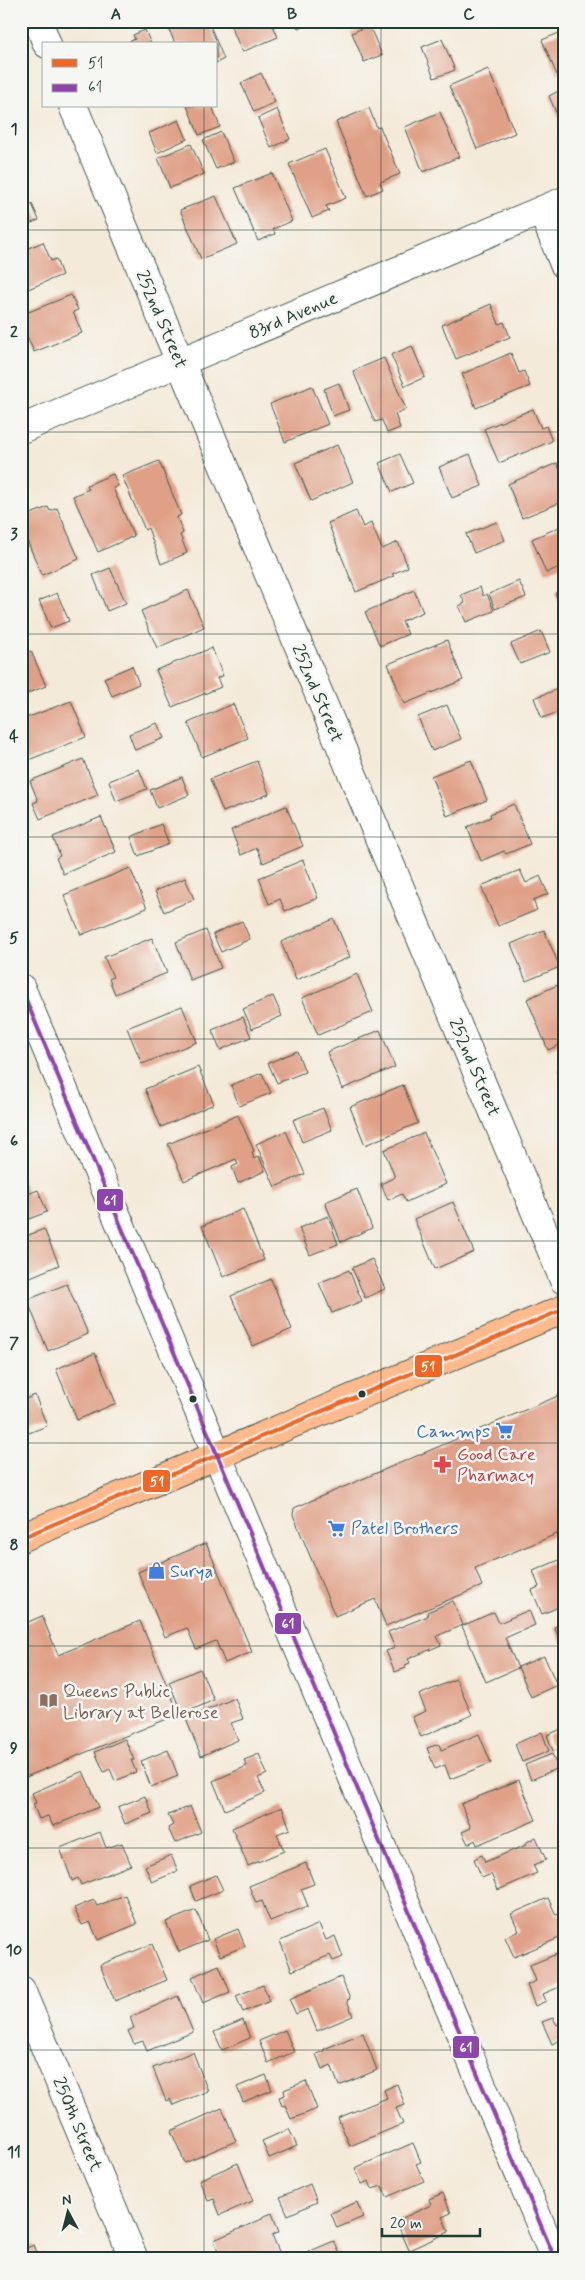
<svg xmlns="http://www.w3.org/2000/svg" width="585" height="2280" viewBox="0 0 585 2280" font-family="Mynerve,sans-serif">
<rect width="100%" height="100%" fill="#f6f6f2"/>
<filter id="ink" filterUnits="userSpaceOnUse"><feTurbulence type="fractalNoise" baseFrequency=".02" numOctaves="2"/><feDisplacementMap in="SourceGraphic" scale="10" xChannelSelector="R" yChannelSelector="G"/><feConvolveMatrix kernelMatrix="1 2 1 2 8 2 1 2 1" color-interpolation-filters="sRGB"/></filter>
<filter id="wash" filterUnits="userSpaceOnUse"><feTurbulence type="fractalNoise" baseFrequency=".0096" numOctaves="4" result="noise"/><feDisplacementMap in="SourceGraphic" scale="20" xChannelSelector="R" yChannelSelector="G"/><feGaussianBlur stdDeviation="1.12" result="paint"/><feColorMatrix in="noise" values="0 0 0 0 0 0 0 0 0 0 0 0 0 0 0 0 0 1.4 0 .05"/><feComposite in="paint" operator="in"/></filter>
<g filter="url(#wash)">
<rect width="100%" height="100%" fill="#f4ead9"/>
<g id="blocks">
<!-- building -->
<path fill="#e0a087" d="M166 21H208L224 59 216 63V44H175Z
M229 21H271L278 37 242 52Z
M295 21H314L298 28Z
M369 25 382 55 364 62 352 33Z
M145 30 151 44H124L135 39 133 35Z
M564 31V73L557 75 542 40Z
M442 39 455 70 434 78 422 47Z
M488 69 515 133 477 149 449 86Z
M261 73 275 102 254 112 241 83Z
M564 88V123L561 124 549 96Z
M187 106H212L220 127 199 135Z
M369 108 377 128 380 127 400 174 380 182 383 189 367 196 336 122Z
M277 109 290 139 271 148 258 118Z
M440 112 459 157 423 172 405 127Z
M179 120 187 139 157 153 149 133Z
M221 132 234 162 216 169 203 140Z
M191 144 204 174 170 188 158 158Z
M325 149 346 198 326 206 329 211 312 218 289 164Z
M272 173 292 221 273 229 275 234 258 241 235 188Z
M21 191 28 206 32 204 39 220 21 227Z
M216 196 237 244 201 259 180 210Z
M43 242 51 261 56 259 62 275 21 292V251Z
M71 295 78 310 73 312 82 333 34 352 21 323V315Z
M491 304 499 324 504 322 510 337 456 359 442 325Z
M412 346 425 377 405 386 391 355Z
M511 353 519 373 524 371 530 386 476 408 462 374Z
M384 358 406 409 395 414 400 428 387 433 382 420 375 422 353 371Z
M339 383 349 410 333 416 324 389Z
M312 386 328 424 285 442 270 404Z
M533 409 541 428 546 426 552 441 499 463 484 429Z
M337 445 353 482 311 501 295 463Z
M400 454 413 483 392 492 379 463Z
M470 454 482 486 452 498 439 467Z
M159 461 181 515 177 517 183 533 180 535 187 553 161 564 148 528 145 530 122 476Z
M557 463 564 480V501L522 518 508 484Z
M113 474 118 486 113 488 134 536 98 552 73 496 89 489 87 485Z
M48 507 50 511 57 508 79 559 42 575 21 527V518Z
M356 511 363 527 371 523 382 549 398 542 408 567 392 574 394 576 356 592 328 523Z
M497 522 505 540 474 553 466 534Z
M564 525V565L546 573 532 539Z
M110 568 126 603 107 611 93 575Z
M519 581 526 597 495 609 489 594Z
M480 587 483 596 487 594 494 611 466 622 459 606 465 603 461 595Z
M564 589V614L555 593Z
M188 590 204 627 157 648 141 611Z
M414 590 423 612 402 621 408 634 380 646 365 612Z
M57 593 69 621 51 628 39 601Z
M541 631 550 652 520 664 511 644Z
M447 640 463 680 404 704 388 664Z
M212 648 223 676 217 678 221 687 172 707 156 670Z
M31 651 46 686 21 696V655Z
M132 666 139 684 112 696 104 678Z
M564 687V710L542 718 534 698Z
M71 701 86 737 21 763V720Z
M233 704 248 738 202 757 188 723Z
M447 705 461 739 432 751 418 717Z
M157 723 164 738 135 750 129 734Z
M83 759 98 795 40 819 33 803 38 801 30 781Z
M471 760 487 800 447 816 431 776Z
M257 761 269 794 223 812 210 779Z
M139 769 147 789 116 801 109 781Z
M182 777 189 795 157 808 150 790Z
M514 804 530 844 506 854 504 851 481 861 467 827 491 817 490 814Z
M286 806 303 846 263 863 257 848 241 855 231 830Z
M101 817 116 852 63 874 56 858 60 856 53 837Z
M161 824 169 844 138 856 131 837Z
M564 824V838L559 826Z
M303 860 318 898 285 911 280 899 269 904 259 878Z
M130 868 147 908 81 935 64 895Z
M520 870 526 883 540 876 548 894 533 900 537 910 498 926 481 886Z
M185 878 194 899 164 912 155 891Z
M334 919 350 957 296 980 281 942Z
M242 921 250 939 221 952 213 934Z
M206 930 221 968 190 980 176 942Z
M544 930 560 967 526 981 511 944Z
M152 938 167 973 115 994 109 979 113 977 104 957Z
M357 974 373 1012 318 1035 302 998Z
M564 982V1043L548 1050 527 999Z
M273 996 282 1016 252 1029 243 1009Z
M182 1006 197 1042 142 1064 127 1028Z
M243 1017 251 1037 220 1050 212 1030Z
M380 1030 395 1067 342 1089 327 1052Z
M297 1051 305 1072 277 1083 268 1063Z
M198 1067 214 1104 161 1127 145 1089Z
M564 1068V1084L558 1070Z
M262 1073 271 1093 239 1106 231 1085Z
M403 1085 418 1123 365 1145 350 1107Z
M323 1108 332 1130 302 1142 293 1120Z
M238 1115 254 1151 252 1152 254 1159 259 1156 265 1171 238 1183 232 1167 238 1164 236 1159 184 1181 168 1144Z
M286 1131 305 1174 275 1187 256 1144Z
M424 1133 446 1184 406 1202 402 1194 388 1200 381 1184 395 1177 384 1150Z
M21 1177 28 1194 38 1190 47 1212 21 1222Z
M357 1189 372 1228 341 1242 325 1202Z
M453 1202 474 1252 435 1269 414 1219Z
M243 1209 264 1260 223 1277 202 1226Z
M328 1216 338 1244 310 1255 299 1228Z
M44 1229 59 1265 21 1281V1238Z
M372 1259 385 1289 365 1298 352 1268Z
M349 1270 362 1301 332 1313 319 1283Z
M271 1279 292 1329 253 1346 231 1296Z
M67 1284 88 1334 48 1351 27 1300Z
M95 1353 116 1403 77 1420 56 1369Z
M35 1395 47 1426 21 1436V1401Z
M558 1396 564 1397V1531L475 1568 482 1586 386 1626 375 1599 335 1616 293 1515 294 1508Z
M206 1543 252 1652 225 1663 216 1641 196 1649 187 1628 165 1637 138 1572Z
M564 1558V1605L542 1614 532 1590 539 1587 533 1571Z
M453 1601 463 1625 437 1636 441 1645 408 1659 410 1663 405 1665 406 1668 395 1672 386 1651 395 1648 388 1632 428 1616 427 1612Z
M529 1610 535 1625 505 1638 518 1668 486 1682 462 1626 494 1612 499 1623Z
M42 1616 58 1655 140 1621 179 1714 21 1779V1625Z
M564 1624V1649L554 1627Z
M544 1656 557 1685 531 1697 518 1667Z
M200 1669 214 1700 182 1714 169 1682Z
M456 1679 472 1715 421 1737 412 1717 426 1711 419 1695Z
M235 1698 243 1719 231 1723 238 1740 201 1756 186 1719Z
M564 1728V1748L553 1751 547 1735Z
M542 1732 549 1751 522 1762 515 1744Z
M479 1734 491 1763 450 1779 445 1765 435 1769 427 1748 439 1744 441 1750Z
M125 1739 134 1760H131L136 1772 115 1781 110 1769 104 1772 95 1752Z
M168 1750 178 1776 151 1787 141 1761Z
M259 1754 267 1774 258 1778 265 1793 225 1810 213 1781 247 1766 244 1760Z
M552 1754 558 1768 531 1780 525 1765Z
M83 1771 99 1807 53 1826 48 1816 39 1819 33 1804 36 1803 32 1793Z
M519 1780 536 1820 477 1845 475 1840 468 1844 462 1832 471 1828 461 1804Z
M145 1796 152 1813 125 1824 118 1807Z
M190 1806 201 1832 175 1843 168 1828 173 1825 168 1815Z
M282 1807 290 1829 277 1834 284 1851 248 1866 232 1828Z
M100 1832 106 1848 122 1843 131 1865 81 1885 78 1878 72 1881 60 1848Z
M536 1837 546 1860 533 1865 537 1873 498 1890 491 1874 482 1878 474 1859 482 1855 485 1862 526 1845 525 1843Z
M171 1855 178 1871 152 1882 145 1866Z
M306 1863 314 1884 301 1889 308 1906 270 1921 262 1901 256 1903 249 1886Z
M216 1875 223 1890 196 1901 190 1886Z
M125 1895 137 1924 98 1940 90 1922 82 1925 74 1908 94 1900 97 1906Z
M548 1898 556 1915 564 1912V1936L514 1957 505 1937 519 1931 511 1914Z
M196 1910 208 1940 179 1952 166 1922Z
M319 1924 326 1940 335 1936 343 1957 333 1961 330 1955 292 1971 280 1941Z
M238 1929 245 1946 220 1956 213 1939Z
M152 1944 167 1980 115 2001 100 1965Z
M564 1951V1985L543 1994 546 2001 535 2006 527 1985 536 1981 530 1965Z
M219 1965 230 1992 203 2003 192 1977Z
M341 1977 350 1999 347 2000 353 2016 317 2031 308 2009 296 2014 289 1999Z
M263 1985 270 2001 243 2012 236 1996Z
M178 1996 193 2032 147 2051 143 2041 134 2044 128 2031 134 2028 130 2017Z
M553 2018 557 2025 564 2023V2048L560 2040 552 2044 542 2022Z
M243 2020 250 2038 222 2050 214 2032Z
M285 2030 294 2052 268 2063 259 2041Z
M363 2033 377 2070 339 2086 331 2065 322 2069 316 2054 324 2051V2049Z
M193 2052 208 2091 173 2105 170 2099 166 2101 153 2068Z
M266 2075 272 2090 243 2102 237 2087Z
M306 2081 317 2109 291 2119 285 2105 282 2106 279 2097 285 2095 284 2090Z
M397 2084 405 2105 396 2108 403 2124 350 2146 338 2118 387 2098 384 2090Z
M222 2108 236 2141 185 2163 171 2131Z
M289 2129 297 2146 269 2158 262 2141Z
M413 2143 421 2162 416 2164 424 2181 387 2197 382 2186 372 2189 369 2181 362 2184 355 2168Z
M238 2163 253 2201 220 2215 214 2199 208 2201 199 2180Z
M310 2184 317 2202 288 2215 280 2197Z
M443 2193 451 2213 442 2217 449 2232 409 2250 396 2221 431 2205 429 2199Z
M357 2202 363 2217 337 2228 331 2213Z
M272 2213 279 2232 272 2235 281 2256 274 2259H221L214 2240 262 2219V2217Z
M334 2241 342 2259H311L308 2252Z
M34 2245 38 2255 44 2253 46 2259H21V2250Z
M464 2253 466 2259H451Z"/>
</g>
</g>
<g filter="url(#ink)">
<use href="#blocks" fill-opacity="0" stroke="#3f574d" stroke-width="1"/>
<g fill="none" stroke-linecap="round" stroke-linejoin="round">
<defs>
<path id="street" d="M38 21 47 44
M73 106 564 1280
M542 210 564 264
M21 429 564 201
M21 988 555 2259
M21 1990 134 2259"/>
<path id="primary" d="M21 1538 564 1309"/>
</defs>
<!-- street casing -->
<use href="#street" stroke="#3f574d" stroke-width="30"/>
<!-- primary casing -->
<use href="#primary" stroke="#3f574d" stroke-width="30"/>
<!-- street -->
<use href="#street" stroke="#fff" stroke-width="28"/>
<!-- primary -->
<use href="#primary" stroke="#fcba8d" stroke-width="28"/>
<defs>
<path id="bus-1" d="M21 1538 564 1309"/>
<path id="bus-2" d="M21 988 555 2259"/>
</defs>
<!-- bus-1 casing -->
<use href="#bus-1" stroke="#f6f6f2" stroke-width="8"/>
<!-- bus-2 casing -->
<use href="#bus-2" stroke="#f6f6f2" stroke-width="8"/>
<!-- bus-1 -->
<use href="#bus-1" stroke="#f26522" stroke-width="4"/>
<!-- bus-2 -->
<use href="#bus-2" stroke="#8e44ad" stroke-width="4"/>
</g>
</g>
<!-- grid -->
<path fill="none" stroke="#1f3d34" stroke-width="1" stroke-opacity="0.55" d="M204 21V44M381 21V2259M204 106V2259M21 230H564M21 432H564M21 634H564M21 837H564M21 1039H564M21 1241H564M21 1443H564M21 1646H564M21 1848H564M21 2050H564"/>
<!-- icons -->
<defs>
<symbol id="supermarket-bare" viewBox="-9 -9 18 18"><path d="M-6-5.5h2.5l.6 2H6L4.5 2H-2.5L-4.4-4H-6ZM-1.5 3.2a1.3 1.3 0 1 0 .1 0ZM3 3.2a1.3 1.3 0 1 0 .1 0Z" fill="#3f7fe0" stroke="#f6f6f2" stroke-width="2.5" paint-order="stroke"/></symbol>
<symbol id="pharmacy-bare" viewBox="-9 -9 18 18"><path d="M-2-6h4v4h4v4h-4v4h-4v-4h-4v-4h4Z" fill="#e0444e" stroke="#f6f6f2" stroke-width="2.5" paint-order="stroke"/></symbol>
<symbol id="shop-bare" viewBox="-9 -9 18 18"><path d="M-5-2.5h2.3a2.7 3.5 0 0 1 5.4 0H5L5.5 6h-11ZM-1.5-2.5h3a1.5 2.3 0 0 0-3 0Z" fill="#3f7fe0" stroke="#f6f6f2" stroke-width="2.5" paint-order="stroke"/></symbol>
<symbol id="library-bare" viewBox="-9 -9 18 18"><path d="M-6-4Q-3-5.5-.7-3.5V5Q-3 3-6 4ZM6-4Q3-5.5 .7-3.5V5Q3 3 6 4Z" fill="#8d6e63" stroke="#f6f6f2" stroke-width="2.5" paint-order="stroke"/></symbol>
</defs>
<g fill-rule="evenodd">
<use href="#supermarket-bare" x="492" y="1418" width="25" height="25"/>
<use href="#pharmacy-bare" x="430" y="1452" width="25" height="25"/>
<use href="#supermarket-bare" x="324" y="1516" width="25" height="25"/>
<use href="#shop-bare" x="144" y="1558" width="25" height="25"/>
<use href="#library-bare" x="36" y="1688" width="25" height="25"/>
</g>
<!-- markers -->
<g fill="#1f3d34" stroke="#f6f6f2" stroke-width="2">
<circle cx="362" cy="1394" r="4.5"/>
<circle cx="193" cy="1399" r="4.5"/>
</g>
<g text-anchor="middle" stroke-width="5" stroke-linejoin="round" paint-order="stroke">
<!-- street labels -->
<g font-size="18" fill="#1f3d34" stroke="#f6f6f2">
<text transform="translate(293 315) rotate(-23)" y="6">83rd Avenue</text>
<text transform="translate(162 319) rotate(67)" y="6">252nd Street</text>
<text transform="translate(318 693) rotate(67)" y="6">252nd Street</text>
<text transform="translate(475 1067) rotate(67)" y="6">252nd Street</text>
<text transform="translate(78 2124) rotate(67)" y="6">250th Street</text>
</g>
<!-- shop labels -->
<g font-size="18" fill="#366cbe" stroke="#f6f6f2" text-anchor="start">
<text x="490" y="1437" text-anchor="end">Cammps</text>
<text x="351" y="1534">Patel Brothers</text>
<text x="170" y="1577">Surya</text>
</g>
<!-- health labels -->
<g font-size="18" fill="#be3a42" stroke="#f6f6f2" text-anchor="start">
<text x="457" y="1460">Good Care<tspan x="457" dy="21">Pharmacy</tspan></text>
</g>
<!-- education labels -->
<g font-size="18" fill="#785e54" stroke="#f6f6f2" text-anchor="start">
<text x="63" y="1697">Queens Public<tspan x="63" dy="21">Library at Bellerose</tspan></text>
</g>
</g>
<g stroke="#f6f6f2" stroke-width="2">
<rect x="96" y="1188" width="28" height="24" rx="5" fill="#8e44ad"/>
<rect x="414" y="1354" width="29" height="24" rx="5" fill="#f26522"/>
<rect x="142" y="1469" width="29" height="24" rx="5" fill="#f26522"/>
<rect x="274" y="1612" width="28" height="23" rx="5" fill="#8e44ad"/>
<rect x="452" y="2035" width="28" height="24" rx="5" fill="#8e44ad"/>
</g>
<g font-size="14" text-anchor="middle" font-weight="bold" fill="#fff">
<text x="110" y="1205">61</text>
<text x="428" y="1371">51</text>
<text x="157" y="1486">51</text>
<text x="288" y="1628">61</text>
<text x="466" y="2052">61</text>
</g>
<!-- margin -->
<rect width="585" height="2280" fill="none" stroke="#f6f6f2" stroke-width="55"/>
<!-- legend -->
<rect x="42" y="42" width="175" height="65" fill="#f6f6f2" stroke="#a0aca6"/>
<rect x="52" y="59" width="25" height="8" fill="#f26522" stroke="#a0aca6"/>
<text x="88" y="68" font-size="15" fill="#1f3d34">51</text>
<rect x="52" y="84" width="25" height="8" fill="#8e44ad" stroke="#a0aca6"/>
<text x="88" y="92" font-size="15" fill="#1f3d34">61</text>
<!-- north arrow -->
<g transform="translate(68 2212) rotate(353)" stroke="#f6f6f2" stroke-width="4" paint-order="stroke">
<path d="M0-4L9 19L0 12L-9 19Z" fill="#1f3d34"/>
<text y="-8" font-size="14" font-weight="bold" text-anchor="middle" fill="#1f3d34">N</text>
</g>
<!-- scale -->
<path d="M382 2228v8h98v-8" fill="none" stroke="#1f3d34" stroke-width="2.5"/>
<text x="390" y="2228" font-size="15" fill="#1f3d34" stroke="#f6f6f2" stroke-width="4" paint-order="stroke">20 m</text>
<rect x="28" y="28" width="530" height="2224" fill="none" stroke="#1f3d34" stroke-width="2"/>
<g font-size="16" text-anchor="middle" font-weight="bold" fill="#1f3d34">
<text x="116" y="19">A</text>
<text x="292" y="19">B</text>
<text x="469" y="19">C</text>
<text x="14" y="134">1</text>
<text x="14" y="337">2</text>
<text x="14" y="539">3</text>
<text x="14" y="741">4</text>
<text x="14" y="943">5</text>
<text x="14" y="1146">6</text>
<text x="14" y="1348">7</text>
<text x="14" y="1550">8</text>
<text x="14" y="1753">9</text>
<text x="14" y="1955">10</text>
<text x="14" y="2157">11</text>
</g>
</svg>
